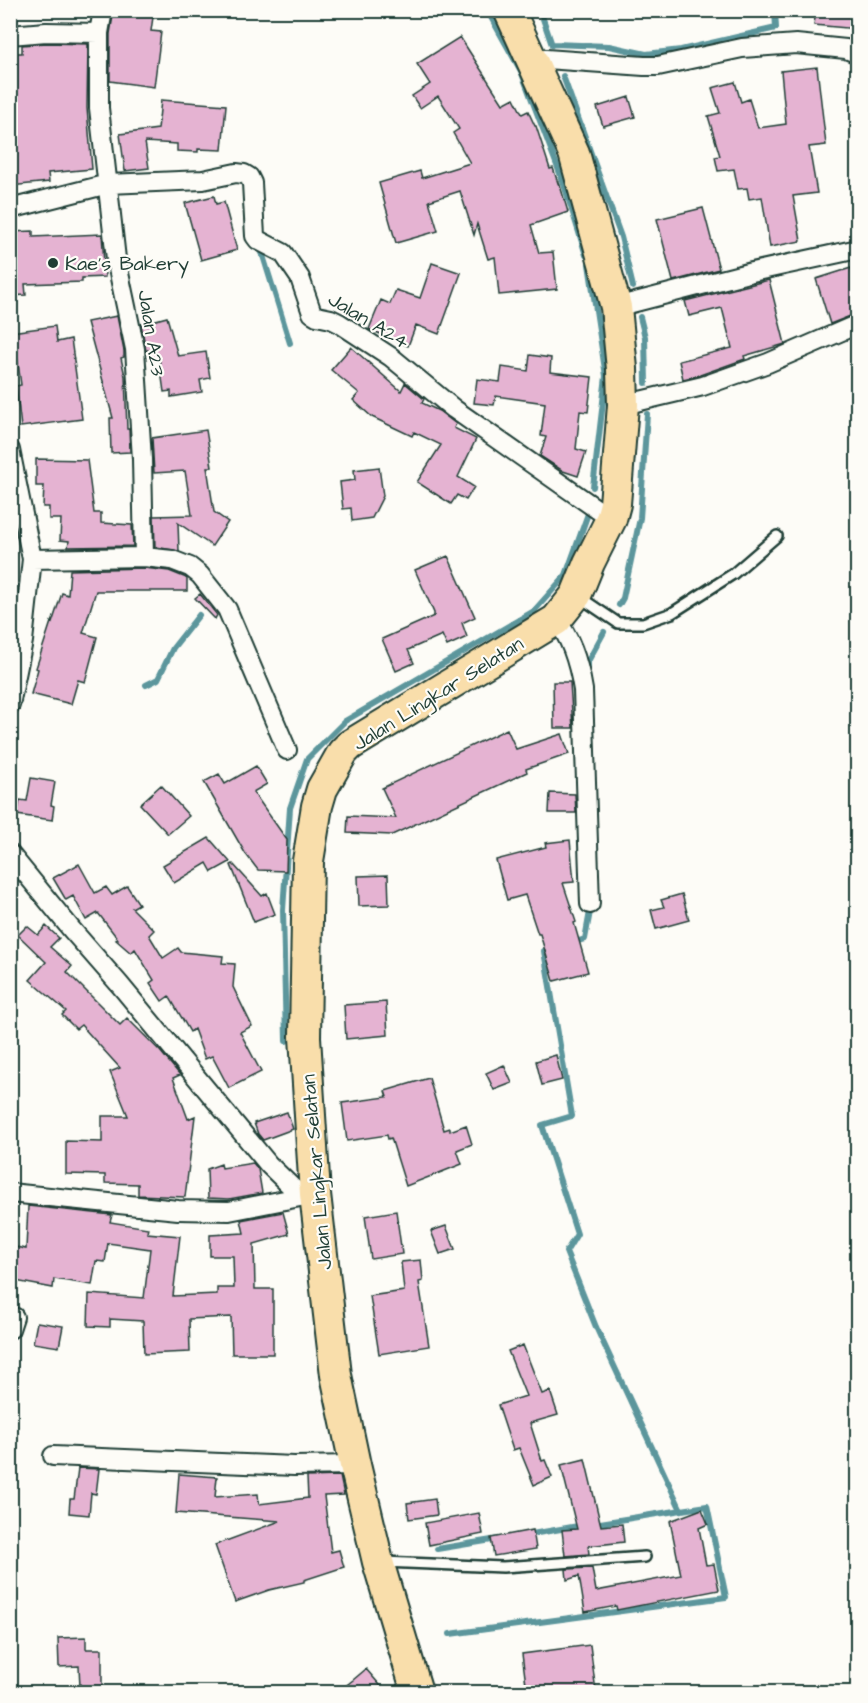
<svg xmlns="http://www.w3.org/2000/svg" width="868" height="1703" viewBox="0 0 868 1703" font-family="'Architects Daughter',sans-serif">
<rect width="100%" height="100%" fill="#fdfcf7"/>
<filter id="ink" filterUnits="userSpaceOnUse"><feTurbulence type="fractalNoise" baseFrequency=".0167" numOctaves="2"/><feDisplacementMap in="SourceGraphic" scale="12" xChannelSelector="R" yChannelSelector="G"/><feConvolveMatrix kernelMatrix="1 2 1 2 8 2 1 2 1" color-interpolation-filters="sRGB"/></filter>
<g filter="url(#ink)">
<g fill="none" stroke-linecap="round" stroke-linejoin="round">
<!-- stream -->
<path stroke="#5b969c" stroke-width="6" d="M487 10 521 71 564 184 586 255
M540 10 552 45
M552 44 609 46 646 54 681 50 776 28 775 10
M563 76 621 237 633 287
M260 246 290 343
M589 264 606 376 593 487
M640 317 645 337 646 383
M619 605 623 598 640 518 647 414
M587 674V663L604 632
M146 685 158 679 173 648 199 615
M572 943 585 939 591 906
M551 949 544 951 572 1116 542 1125 577 1234 566 1252 596 1327 681 1510
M286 1041 283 910 290 808 307 759 345 721 534 611 566 575 590 508
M526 1535 584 1525
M437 1549 498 1539
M450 1634 726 1597 707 1506 594 1524"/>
</g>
<!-- building -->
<path fill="#e5b3d2" stroke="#1f3d34" stroke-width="1.5" d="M114 10 129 12 130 10H154L151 31 161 32 154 87 110 81V34Z
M816 10H858V29L814 25Z
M460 37 503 104 514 98 522 114 528 111 535 126H536L550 169 553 168 558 183 559 182 568 212 531 225 539 253 553 252 557 289 499 295 495 257 488 259 477 224 474 235 460 191 429 201 438 231 396 243 379 183 420 171 422 178 470 163 453 133 459 129 438 96 420 108 412 96 430 84 417 64Z
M46 43 88 44 87 108 92 169 48 173 49 182 10 186V88H17V53H22V45Z
M817 67 826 145 809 147 817 193 793 196 801 241 770 247 762 197 749 199 747 188 738 189 734 169 718 171 715 157 720 156 708 116 720 113 712 88 735 82 741 102 749 99 758 128 786 124 781 71Z
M629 97 635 117 603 126 597 107Z
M161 100 226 105 222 150 198 149V152L177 151V144L145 142 149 168 125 171 120 134 158 129Z
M214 196 216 204 224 202 237 250 201 260 185 203Z
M703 208 719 269 673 281 657 219Z
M33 231V237L102 234 105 277 82 278V282L25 284 26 295 10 296V232Z
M432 263 461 273 439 334 416 325 408 346 369 329 381 300 390 304 396 290 420 298Z
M851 268 858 289V313L830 324 816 279Z
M769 280 785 344 744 356 745 359 700 375 683 379 679 361 732 348 722 308 689 316 685 301Z
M117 316 124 351V357L121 358 125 376 127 429H129L130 452 111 453 110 418H113L87 322Z
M167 317 178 356 206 352 210 378 200 380 202 392 171 397V391L164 392 159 357 151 359 148 350 146 351 141 324Z
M55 326 57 342 71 339 82 419 21 427 16 386 21 385 17 356H14L11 332Z
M351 347 401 391 405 383 424 399 422 403 439 411 456 424 454 428 476 439 458 477 474 487 466 500 457 495 451 504 417 482 441 445 414 432 412 436 372 417 353 400 359 393 331 370Z
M530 355 551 358 550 372 592 377 588 412 580 411 576 449 586 452 578 476 563 471 540 456 546 437 541 436 545 403 496 396 494 405 474 403 477 379 500 382 502 367 528 371Z
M206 430 212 467H207L214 512 228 522 212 546 178 523 179 551 155 547 154 516 192 515 185 471 154 473 152 438Z
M36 459 87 460 94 513H101V523L132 525 133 546 68 547 69 541 60 540 61 519H49V507H43L44 486H36Z
M379 467 383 496 372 518 352 521 351 508 343 509 340 482 355 480 354 470Z
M448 556 475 617 462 623 467 637 447 646 442 635 408 650 414 663 396 671 382 639 434 616V613L415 570Z
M144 568 169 571 184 577 187 579V591H96L83 633 97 637 85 682 78 680 71 704 31 694 38 669 36 668 51 622 52 623 62 593 68 595 70 570Z
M200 594 217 615 215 619 195 598Z
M553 682H570L573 728H554Z
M507 729 516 749 562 734 569 754 526 769 527 772 392 835 347 833 348 816 396 818 382 788Z
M256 766 267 784 253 792 287 840 286 871 258 870 245 853 204 782 219 774 225 784Z
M31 778 55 782 51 805 54 806 52 820 17 815 20 800 27 801Z
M161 785 189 816 168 834 140 804Z
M550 793 575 794 576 813H549Z
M209 838 230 862 212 872 207 863 174 883 163 865Z
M570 840 574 882 563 883 576 922 574 923 588 972 554 981 540 934H538L525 895 507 900 496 860 546 847 545 843Z
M79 864 95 893 106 887 112 895 127 886 139 904 132 908 154 930 149 935 163 958 178 948 181 952 223 956 222 963 235 964 233 987 252 1026 240 1032 261 1072 229 1088 212 1056 205 1059 194 1029 190 1032 169 996 162 1001 150 983 154 980 135 949 131 953 116 940 118 939 98 913 86 920 73 896 66 900 53 878Z
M233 864 262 896 267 893 275 914 254 922 231 865Z
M388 875 389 905 359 906 358 876Z
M682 894 689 920 656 929 651 910 664 907 661 900Z
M27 926 38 935 46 926 59 938 50 947 72 966 67 972 120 1025 127 1018 160 1051 180 1075 173 1078 188 1119 195 1116 185 1197 138 1195V1184L105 1183V1175L66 1174V1141L102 1142V1116H128L110 1072 120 1068 81 1025 76 1029 62 1015 66 1011 30 980 46 962 18 935Z
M386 1002 388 1035 346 1039 344 1005Z
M556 1055 562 1080 542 1085 536 1061Z
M504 1065 512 1083 494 1090 486 1073Z
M429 1078 444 1130 450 1128V1131L466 1125 472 1144 457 1150 462 1164 406 1186 391 1138 388 1139 387 1135 347 1141 342 1103 387 1097 385 1091Z
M287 1112 293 1129 263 1140 258 1134 254 1123Z
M253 1163 258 1169 262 1193 229 1199 208 1198 207 1169 221 1164 222 1168Z
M28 1206 112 1215 110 1222 148 1228 147 1233 180 1236 173 1296 217 1294V1288H234L233 1256H210V1235L244 1233 241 1220 283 1212 289 1234 254 1244 255 1289H273V1354H232L231 1317 189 1319 190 1352 144 1354 143 1321 110 1319V1327L88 1326 89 1294 144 1298 150 1249 108 1243 105 1262 96 1261 92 1285 54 1279 53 1288 10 1280V1246L26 1249Z
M396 1211 402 1254 371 1259 365 1216Z
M446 1226 455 1249 440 1254 431 1231Z
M421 1260 423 1281 419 1282 429 1346 379 1354 370 1296 404 1291 401 1262Z
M37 1322 63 1326 59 1347 33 1343Z
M523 1345 542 1394 550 1391 558 1415 530 1423 542 1461 545 1460 552 1477 534 1485 519 1448 513 1450 498 1405 526 1396 508 1351Z
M585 1459 601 1526 622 1524 624 1542 588 1546 589 1554 565 1556 562 1530 577 1529 561 1465Z
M78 1468 99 1469 96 1494 91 1493 89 1515 69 1513 70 1499H74Z
M179 1474 217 1477 215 1497 258 1494 259 1504 308 1498 307 1477 340 1476 344 1495 324 1496 331 1552 339 1550 344 1567 304 1580V1582L269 1590 235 1602 215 1545 280 1521 176 1513Z
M435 1499 437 1515 409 1519 407 1503Z
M702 1509 708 1524 699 1528 706 1565 714 1564 719 1590 617 1610 616 1606 585 1612 579 1576 567 1580 566 1569 592 1568 596 1591 681 1575 670 1521Z
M479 1513 483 1534 429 1545 425 1523Z
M533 1530 536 1549 494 1556 491 1538Z
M86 1637V1649H102V1686L80 1687 79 1666 59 1667 58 1638Z
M590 1645 596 1692H527L522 1654Z
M366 1669 386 1692H338L353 1680Z"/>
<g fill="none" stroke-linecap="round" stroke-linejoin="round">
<defs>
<path id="service" d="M578 596 618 623H643L672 613 733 574 777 536
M383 1562 503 1567 645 1557"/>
<path id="minor" d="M103 10 99 33V108L116 259 135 349 142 459 144 557
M10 35 46 32 99 33
M532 58 644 66H658L742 48 796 44 846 49 858 54
M10 209 108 184 203 180 236 173 244 174 249 177 252 183 255 236 258 240 283 253 300 278 312 313 317 316 331 319 339 323 391 357 454 409 611 519
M616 307 752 272 858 249
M623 405 703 386 768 363 858 324
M10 450 32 559 23 641 10 705
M32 559 144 557 172 560 190 567 200 575 227 609 287 750
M556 620C572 639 579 665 583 690L590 904
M10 854 72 930 120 985 269 1165 301 1196
M10 1193 178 1210 229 1211 310 1195
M10 1329 14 1317
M53 1456 294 1466 355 1465"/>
<path id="trunk" d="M417 1692 378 1562 355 1465 336 1375 315 1194 305 1037 308 861 317 806 322 789 343 752 350 745 556 620 576 595 589 563 611 519 615 504 623 405 622 369 616 307 574 153 509 10"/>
</defs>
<!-- service casing -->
<use href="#service" stroke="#1f3d34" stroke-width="14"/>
<!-- minor casing -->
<use href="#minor" stroke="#1f3d34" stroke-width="22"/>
<!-- trunk casing -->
<use href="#trunk" stroke="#1f3d34" stroke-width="34"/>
<!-- service -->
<use href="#service" stroke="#fdfcf7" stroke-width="9"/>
<!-- minor -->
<use href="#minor" stroke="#fdfcf7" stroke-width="18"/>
<!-- trunk -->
<use href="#trunk" stroke="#f9deab" stroke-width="30"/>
</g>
</g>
<!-- markers -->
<circle fill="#1f3d34" stroke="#fdfcf7" stroke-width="2" cx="53" cy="263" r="6"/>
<g text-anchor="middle" stroke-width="4.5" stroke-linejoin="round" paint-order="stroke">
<!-- poi labels -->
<g font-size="20" fill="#1f3d34" stroke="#fdfcf7" text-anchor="start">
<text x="65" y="270">Kae's Bakery</text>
</g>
<!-- street labels -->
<g font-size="20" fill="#1f3d34" stroke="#fdfcf7">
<text transform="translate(369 320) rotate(31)" y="7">Jalan A24</text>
<text transform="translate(152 333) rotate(81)" y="7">Jalan A23</text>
<text transform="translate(438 693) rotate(-32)" y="7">Jalan Lingkar Selatan</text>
<text transform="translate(316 1172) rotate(-95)" y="7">Jalan Lingkar Selatan</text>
</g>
</g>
<!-- margin -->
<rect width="868" height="1703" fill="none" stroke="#fdfcf7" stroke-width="36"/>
<rect x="18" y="18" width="832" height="1667" fill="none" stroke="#1f3d34" stroke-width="2" filter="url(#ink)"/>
</svg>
